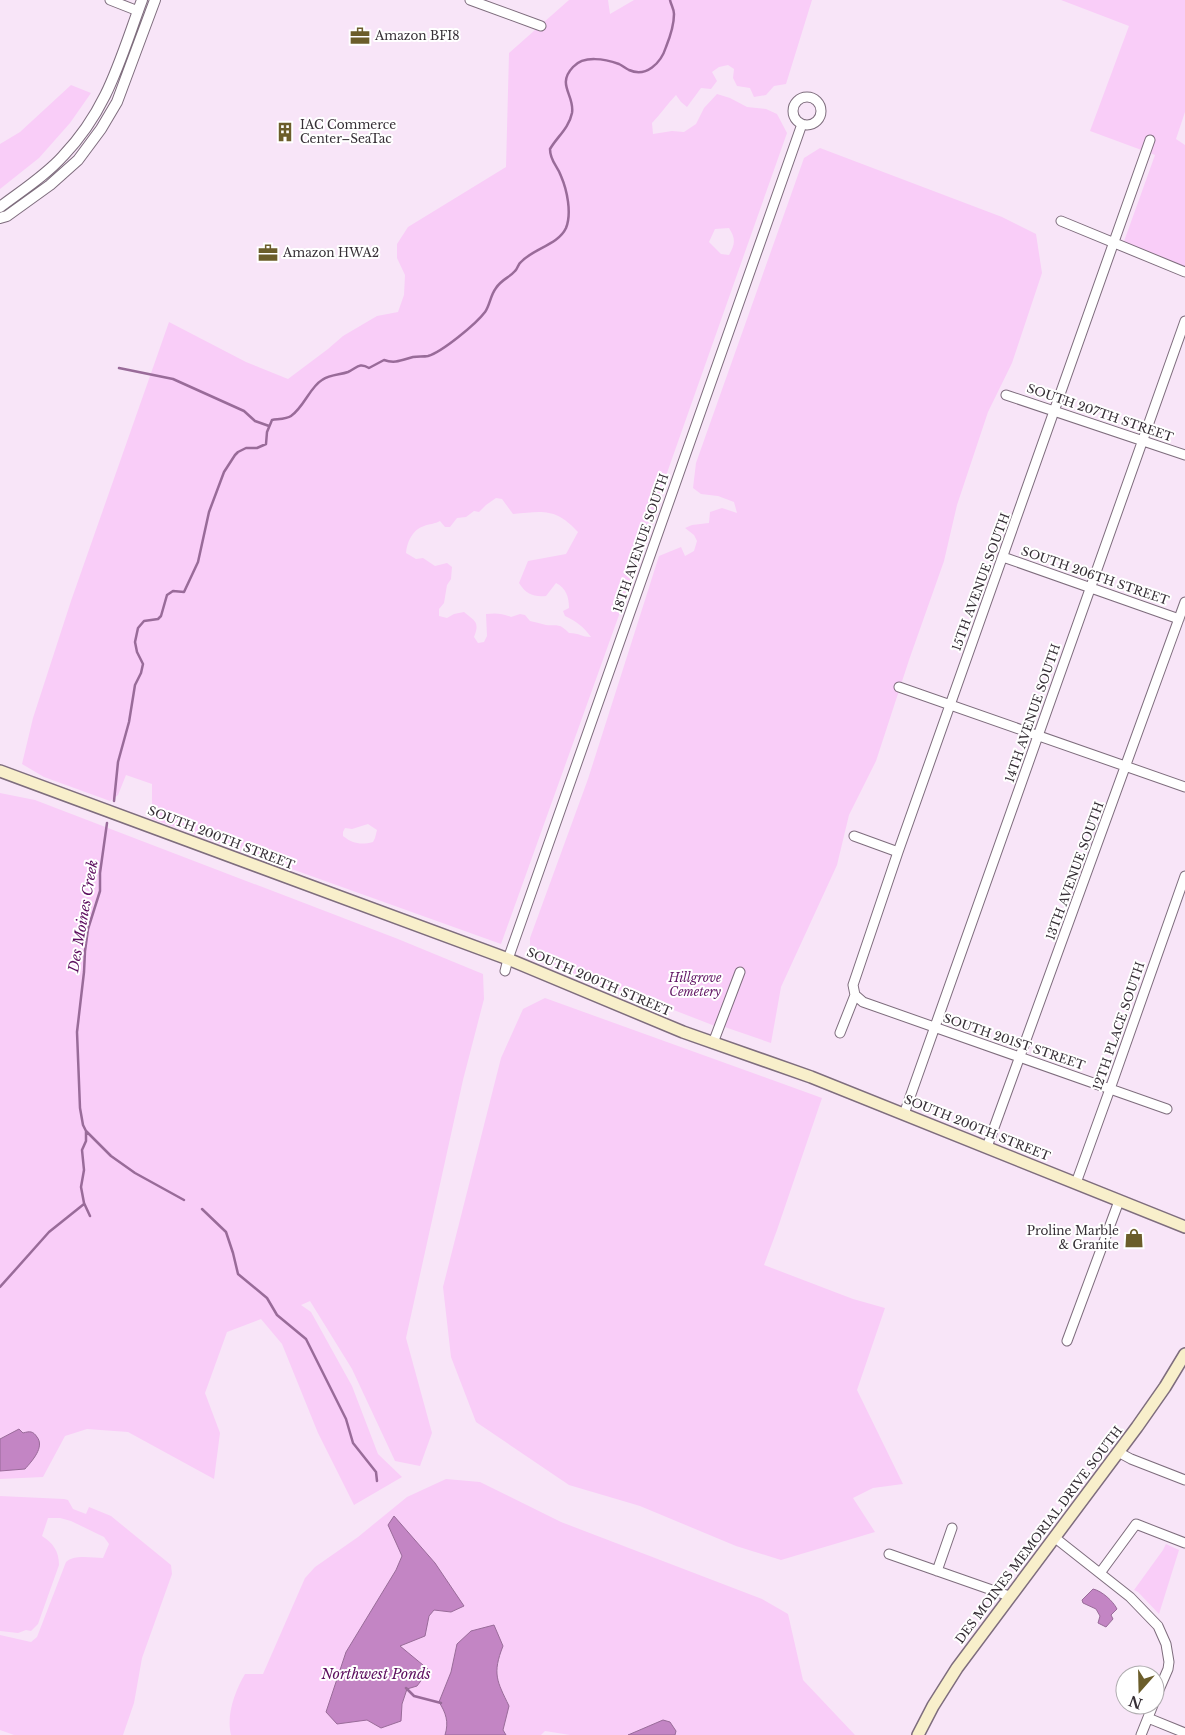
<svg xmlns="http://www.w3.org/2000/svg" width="1185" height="1735" viewBox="0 0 1185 1735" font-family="'Libre Baskerville',serif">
<rect width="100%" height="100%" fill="#f8e5f8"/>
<!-- green -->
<path fill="#f9cdf8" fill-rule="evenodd" d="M569 0H608L610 14 634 0H812L786 84 774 86 766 95 754 97 750 88 737 86 733 78 734 69 728 65 719 67 712 72 717 81 711 89 701 88 687 107 681 102 676 95C667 104 661 114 652 123L653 134 672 131 684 132 696 124 704 108 717 94 730 98 747 107 766 109 777 114 787 133 643 541 633 576 501 944 152 819V784L126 775 118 795 110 801 44 777 22 764 33 718 71 601 169 322 246 362 288 379 328 349 343 336 377 316 398 312 404 295 405 275 397 258V244L408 227 506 167 509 53ZM729 228C736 239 735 244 729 255L721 254 709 242 715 229ZM496 498 502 499 513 514C544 511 556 508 578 532L566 554 528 561 519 583C526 594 533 597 546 596L556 583C566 588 569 597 569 608L563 611 565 616C576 621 584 627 591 637 581 637 580 633 569 633 559 623 559 626 546 625 541 624 536 622 530 621L525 615 520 614 511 617C502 613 495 613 486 614L487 636 484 642 478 643 474 637C480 622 475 621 464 612L454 614 447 618 439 616V609L444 603 447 585 451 579 452 567 447 563 435 566 423 558 416 559 406 553C407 542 412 530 424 526 429 524 435 524 440 521L445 527H450L457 518 466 517 474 511 479 512 486 505ZM368 824 377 830 375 838 373 842C361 845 353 844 343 836V832L345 828 352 829Z
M1061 0H1185V112L1176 139 1185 145V273L1122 247 1155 155 1090 131 1129 26Z
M71 85 91 93 70 123 39 158 0 189V144L20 132Z
M820 148 1002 217 1036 234 1042 273 1012 363 988 412 957 505 944 561 909 660 876 761 849 815 837 865 781 987 771 1043 716 1024 715 1026 653 1002 591 981 530 954V938L588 779 659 556 681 547 685 556 694 551 697 541 694 535 685 528 692 525 709 523 710 512 722 508 737 513 734 502 718 496 701 494 693 488 696 463 804 158Z
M0 793 35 800 398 939 483 974 484 999 463 1080 406 1338 432 1433 420 1466 395 1461 352 1369 310 1301 301 1305 311 1312 352 1386 378 1454 402 1477 354 1505 318 1433 282 1344 261 1319 227 1332 205 1393 220 1433 214 1479 128 1432 87 1429 65 1436 43 1477 0 1479Z
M545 998 822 1098 777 1230 764 1265 853 1299 885 1308 857 1390 903 1484 873 1488 853 1498 875 1532 781 1560 736 1546 640 1506 569 1485 476 1422 451 1357 443 1287 501 1058 523 1009Z
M446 1479 480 1482 561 1522 762 1599 788 1614 803 1680 855 1735H675L676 1731 644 1728 628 1735H570L545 1731 541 1735H506L503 1730 509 1706C497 1681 492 1674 503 1646L457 1644 451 1672 439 1702C446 1713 449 1722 445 1735H231C226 1715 235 1691 245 1674H263L305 1578 315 1567 358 1537 407 1497ZM388 1525 451 1612 434 1610 429 1615 424 1636 400 1646 407 1689 402 1704 400 1721 381 1728 367 1720 326 1712 346 1652 396 1570 402 1555Z
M0 1496 64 1499 68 1500 73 1509 86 1514 89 1507 111 1516 171 1565 172 1574 142 1658 134 1703 123 1735H14L0 1730V1635L31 1642 37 1637 66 1562C74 1554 93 1558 103 1558L109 1544 104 1537 71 1521 60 1518H48L42 1536C53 1543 59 1551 59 1565L38 1624 31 1631 26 1630 18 1633 0 1631Z
M1166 1544 1179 1550 1159 1614 1138 1592 1134 1590 1163 1550Z"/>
<!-- water -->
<path fill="#c385c4" stroke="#996b99" d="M19 1429 23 1433C30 1431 33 1431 37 1437 45 1447 32 1461 25 1469L0 1471V1439Z
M394 1516 435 1563 464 1606 451 1612 434 1610 429 1616 425 1636 400 1646 429 1670 417 1686 407 1689 402 1704 401 1721 381 1728 367 1720 337 1724 326 1712 346 1652 396 1570 402 1556 388 1525Z
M1093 1589C1102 1591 1113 1601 1117 1609L1111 1615 1113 1619 1106 1627 1098 1623 1100 1616 1096 1609 1083 1603 1082 1600Z
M494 1625 503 1646C492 1674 497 1681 509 1706L503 1730 506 1735H445C449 1722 446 1713 439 1702L451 1672 457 1644 471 1631Z
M663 1720 670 1722 676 1731 675 1735H628Z"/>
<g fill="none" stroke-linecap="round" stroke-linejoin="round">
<!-- stream -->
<path stroke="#996b99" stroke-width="2.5" d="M119 368 173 379 244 411 255 421 269 426
M114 801 118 762 129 722 135 685 141 673 143 664 137 652 135 642 138 628 144 621 158 619 161 616 167 595 173 591 184 592 198 562 209 512 224 472 235 455 238 452 246 448H257L266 444 267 432 272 420C278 419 287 419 291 416 304 407 310 387 322 380 331 374 340 375 348 372 357 368 359 362 369 368L384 360C395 364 402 360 413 357 418 356 423 357 428 356 442 352 476 324 485 312 490 305 490 296 496 288 502 279 509 278 515 271 518 268 518 264 521 262 534 248 558 245 566 228 572 213 567 190 561 176 557 165 550 161 550 149 557 137 569 128 572 113 575 95 556 85 573 67 584 55 605 59 619 64 623 66 625 68 629 70 646 78 661 63 666 47 670 37 674 26 674 14 674 9 671 5 670 0
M86 1131 111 1156 135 1173 184 1200
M202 1209 226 1232 233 1253 238 1274 267 1298 277 1315 306 1339 346 1419 353 1443 376 1472 377 1481
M90 1216 84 1203 81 1187 84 1170 82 1150 86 1141V1131L83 1125 80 1108 77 1032 84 972 85 951 88 929 100 891V873L107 823
M0 1287 49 1232 84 1204
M406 1688 414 1696 441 1703"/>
<defs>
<path id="minor" d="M110 0 138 11
M470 0 541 26
M793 111a14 14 0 1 1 28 0a14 14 0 1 1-28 0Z
M1061 221 1185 272
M1006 395 1185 455
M1003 557 1179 619
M899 687 1185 787
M854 836 898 852
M505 971 508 959 802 124
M855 995 863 1002 1167 1109
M840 1033 855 995 853 985 898 852 1150 140
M713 1043 740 972
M904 1114 1185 321
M987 1147 1185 602
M1076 1183 1110 1089 1185 876
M1067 1341 1119 1201
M1118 1452 1131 1459 1185 1480
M1054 1537 1130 1597 1158 1626 1166 1644 1169 1662 1168 1669 1155 1699
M889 1554 1009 1596
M937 1571 952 1528
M1100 1573 1136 1524 1185 1543
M1148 1718 1185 1733
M1141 1735 1153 1705"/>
<path id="tertiary" d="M0 207C21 191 45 176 63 156 108 109 120 59 142 0
M0 218 7 216 50 185 78 160 101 129 117 102 155 0"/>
<path id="secondary" d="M0 771 508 959 683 1032 811 1077 1185 1227
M918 1735 933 1706 957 1668 1137 1427 1165 1387 1185 1354"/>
</defs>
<!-- minor casing -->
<use href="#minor" stroke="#7e6d7d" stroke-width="11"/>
<!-- tertiary casing -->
<use href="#tertiary" stroke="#7e6d7d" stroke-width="12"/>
<!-- secondary casing -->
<use href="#secondary" stroke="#7e6d7d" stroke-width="14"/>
<!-- minor -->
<use href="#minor" stroke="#fff" stroke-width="9"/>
<!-- tertiary -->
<use href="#tertiary" stroke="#fff" stroke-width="10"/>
<!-- secondary -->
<use href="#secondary" stroke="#f8efcb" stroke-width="11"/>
</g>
<!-- icons -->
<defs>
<symbol id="office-bare" viewBox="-9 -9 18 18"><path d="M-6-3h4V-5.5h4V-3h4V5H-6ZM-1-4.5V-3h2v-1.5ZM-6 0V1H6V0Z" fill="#6b5d2a" stroke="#fff" stroke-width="2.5" paint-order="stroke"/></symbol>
<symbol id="building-bare" viewBox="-9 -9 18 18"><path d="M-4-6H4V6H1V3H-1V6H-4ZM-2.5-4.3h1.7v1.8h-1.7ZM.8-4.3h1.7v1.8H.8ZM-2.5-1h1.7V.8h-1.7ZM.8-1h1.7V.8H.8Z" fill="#6b5d2a" stroke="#fff" stroke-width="2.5" paint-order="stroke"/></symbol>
<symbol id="shop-bare" viewBox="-9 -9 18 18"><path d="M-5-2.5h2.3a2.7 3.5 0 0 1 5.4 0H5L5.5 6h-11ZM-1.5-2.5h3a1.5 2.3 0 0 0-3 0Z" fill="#6b5d2a" stroke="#fff" stroke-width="2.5" paint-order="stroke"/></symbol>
</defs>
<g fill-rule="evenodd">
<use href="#office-bare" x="346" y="22" width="28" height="28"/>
<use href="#building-bare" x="271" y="118" width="28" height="28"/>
<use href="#office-bare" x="254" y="239" width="28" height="28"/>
<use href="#shop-bare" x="1120" y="1224" width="28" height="28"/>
</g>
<g text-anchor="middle" stroke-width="4" stroke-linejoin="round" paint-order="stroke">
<!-- poi labels -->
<g font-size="12" fill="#362f36" stroke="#fff" text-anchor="start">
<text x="375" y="40">Amazon BFI8</text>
<text x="300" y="129">IAC Commerce<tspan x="300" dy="14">Center–SeaTac</tspan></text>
<text x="283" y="257">Amazon HWA2</text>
<text x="1119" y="1235" text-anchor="end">Proline Marble<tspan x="1119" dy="14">&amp; Granite</tspan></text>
</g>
<!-- street labels -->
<g font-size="12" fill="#362f36" stroke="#fff">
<text transform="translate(1100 413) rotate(19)" y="4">SOUTH 207TH STREET</text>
<text transform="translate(641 543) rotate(-71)" y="4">18TH AVENUE SOUTH</text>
<text transform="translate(1095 576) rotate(19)" y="4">SOUTH 206TH STREET</text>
<text transform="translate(981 582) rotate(-70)" y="4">15TH AVENUE SOUTH</text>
<text transform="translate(1033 713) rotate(-71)" y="4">14TH AVENUE SOUTH</text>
<text transform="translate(221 838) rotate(21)" y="4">SOUTH 200TH STREET</text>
<text transform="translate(1075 871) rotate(-70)" y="4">13TH AVENUE SOUTH</text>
<text transform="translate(599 982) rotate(23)" y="4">SOUTH 200TH STREET</text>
<text transform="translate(1119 1026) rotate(-71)" y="4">12TH PLACE SOUTH</text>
<text transform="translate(1014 1042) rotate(19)" y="4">SOUTH 201ST STREET</text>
<text transform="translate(977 1128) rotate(22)" y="4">SOUTH 200TH STREET</text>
<text transform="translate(1039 1535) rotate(-53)" y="4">DES MOINES MEMORIAL DRIVE SOUTH</text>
</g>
<!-- park labels -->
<g font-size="12" font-style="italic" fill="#631866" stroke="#fff">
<text x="695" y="982">Hillgrove<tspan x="695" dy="14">Cemetery</tspan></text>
</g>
<!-- water labels -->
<g font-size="14" font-style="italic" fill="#5c0e5e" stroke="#fff">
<text transform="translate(83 916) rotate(-80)" y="5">Des Moines Creek</text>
<text x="376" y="1679">Northwest Ponds</text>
</g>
</g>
<!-- north arrow -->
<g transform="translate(1140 1690) rotate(200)"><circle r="24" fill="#ffffff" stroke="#afacaf"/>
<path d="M0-4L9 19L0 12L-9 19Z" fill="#6b5d2a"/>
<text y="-8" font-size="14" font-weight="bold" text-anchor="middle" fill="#362f36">N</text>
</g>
</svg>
